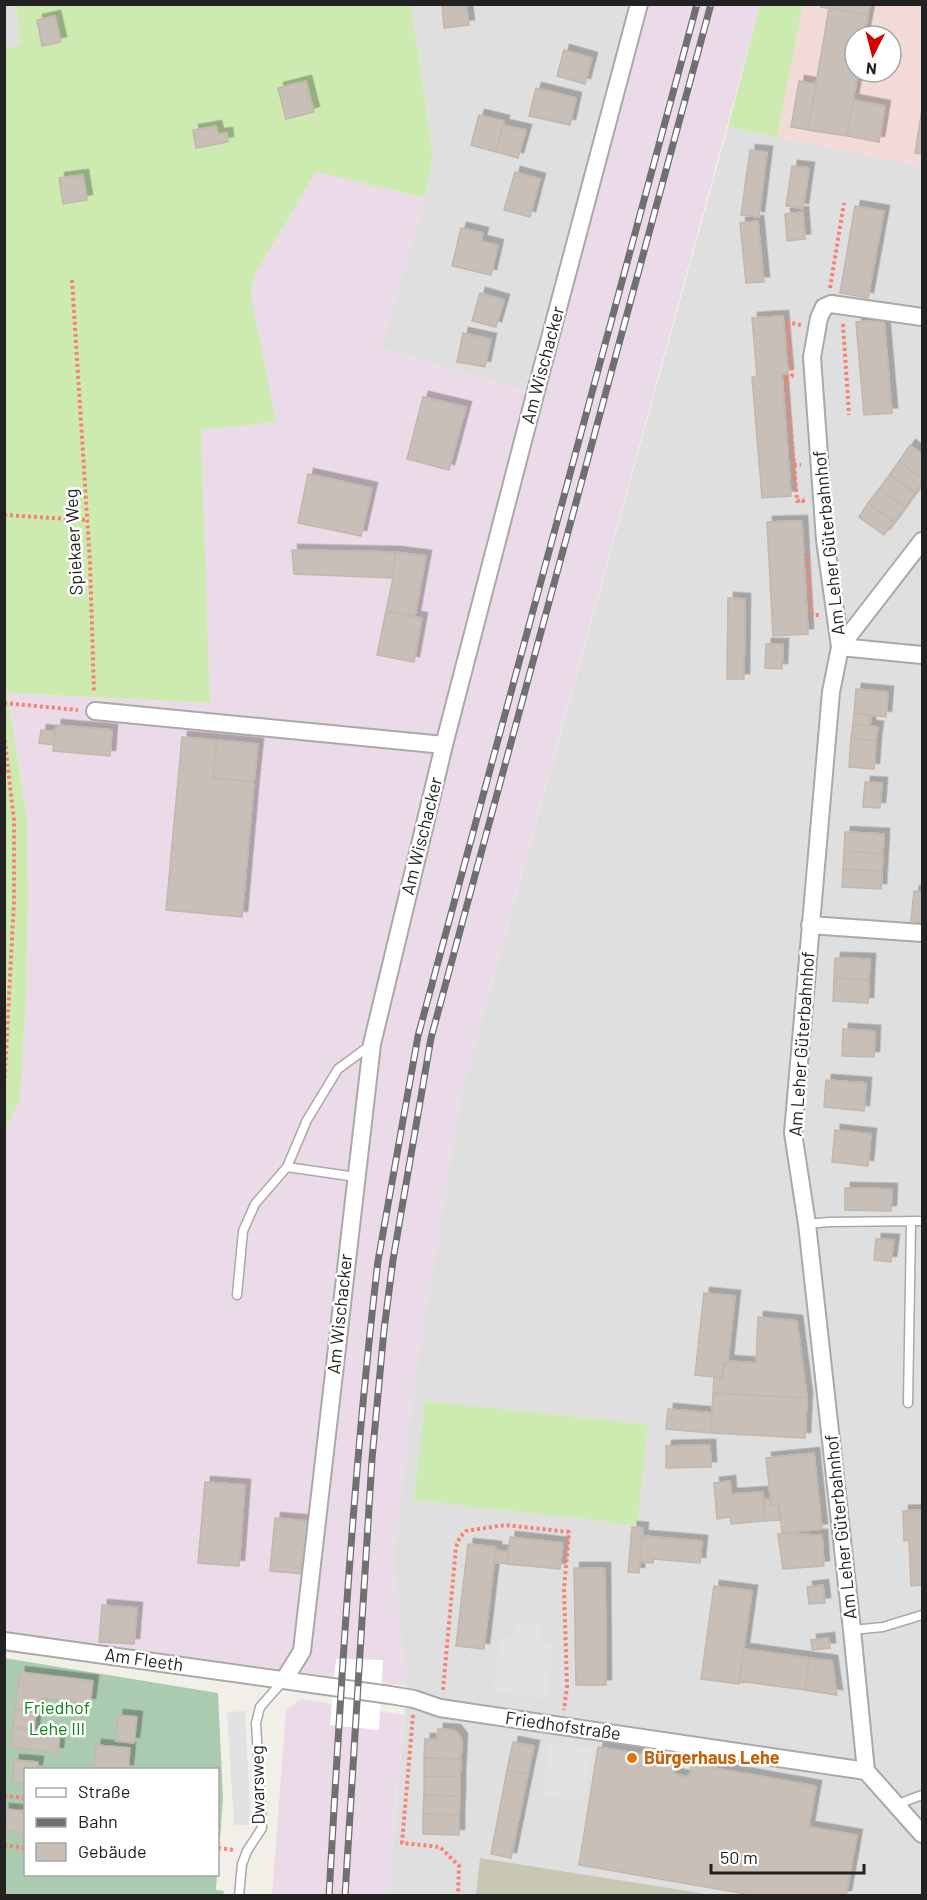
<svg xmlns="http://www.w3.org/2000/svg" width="927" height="1900" viewBox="0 0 927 1900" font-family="Barlow,sans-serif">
<defs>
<filter id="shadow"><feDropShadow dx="5.5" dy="-5.5" stdDeviation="0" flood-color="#0004"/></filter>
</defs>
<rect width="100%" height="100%" fill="#f2efe9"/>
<!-- residential -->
<path fill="#e0dfdf" d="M4 5H16L21 46 5 48Z
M411 5H646L541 396 381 348 425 198 433 155Z
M728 127 922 166V1895L388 1896 407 1686 393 1562 414 1384 461 1095Z"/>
<!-- commercial -->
<path fill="#f2dad9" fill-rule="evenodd" d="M803 5H922V166L777 137ZM855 36H891V72H855Z"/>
<!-- industrial -->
<path fill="#ebdbe8" d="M646 5H760L461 1095 414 1384 393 1562 407 1686 5 1633 4 1131 20 1098 26 995 28 901 27 816 7 693 210 703 201 430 276 422 251 297 254 276 316 172 425 198 381 348 541 396Z
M301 1699 404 1715 388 1895 272 1896 286 1710Z"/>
<!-- construction -->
<path fill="#c7c7b4" d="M480 1858 712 1895H476Z"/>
<!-- grass -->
<path fill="#cdebb0" d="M16 5H411L433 155 425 198 316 172 254 276 251 296 276 422 201 430 210 703 7 693 27 817 28 901 26 995 20 1099 5 1131 4 48 21 45Z
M760 5H803L777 137 728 127Z
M425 1401 648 1425 637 1525 414 1500Z"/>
<!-- cemetery -->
<path fill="#aacbaf" d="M4 1658 218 1693 223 1798 218 1868V1770H26V1874L217 1875 216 1890 224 1891 223 1895H5Z"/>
<!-- parking -->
<path fill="#e2e2e2" d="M515 1621 542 1625 539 1642 554 1644 546 1699 493 1691 501 1637 513 1638Z
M245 1711 251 1825H234L227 1712Z
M549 1742 592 1748 583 1802 542 1795Z"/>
<!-- pier -->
<path fill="#fff" d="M336 1659 383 1660 379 1730 330 1725Z"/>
<!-- building -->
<path fill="#c7bfb8" stroke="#c4b6ab" stroke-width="1.5" filter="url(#shadow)" d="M442 4H466L469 25 444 28Z
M821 4H870L868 15 821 7Z
M829 8 868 15 864 36H855V72H858L847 136 808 130Z
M55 16 61 42 42 46 37 20Z
M564 50 592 58 585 84 557 76Z
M306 81 314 112 286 119 278 88Z
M799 81 816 84 808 130 791 127Z
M536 88 576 98 570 125 529 116Z
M853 100 885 106 879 142 847 136Z
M922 109V154L915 153Z
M479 115 504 121 496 152 471 145Z
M503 125 526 130 518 158 496 152Z
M216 126 218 134 227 133 228 142 196 148 193 130Z
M750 150 767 152 759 217 741 215Z
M792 166 809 168 803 209 786 206Z
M515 172 540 179 530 217 504 210Z
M83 175 87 200 63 204 59 178Z
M855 206 884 211 868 298 840 293Z
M803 212 805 239 787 241 785 214Z
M758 221 764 282 746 283 740 223Z
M461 228 483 233 481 241 498 245 491 275 452 266Z
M480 293 504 300 496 327 472 321Z
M783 316 788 374H782L791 496 762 498 752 377 757 376 752 318Z
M884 320 892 413 864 415 856 322Z
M463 333 491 339 485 367 457 362Z
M423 397 466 407 449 470 407 459Z
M910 445 922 454V478L899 461Z
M899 461 922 478V483L915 493 890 474Z
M308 474 372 488 361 536 298 523Z
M890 474 915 493 905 507 879 489Z
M879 489 905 507 894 522 868 503Z
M868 503 894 522 884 535 859 517Z
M802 521 808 634 773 636 767 522Z
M292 550 395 552 393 578 294 574Z
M395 552 426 556 415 616 386 611 393 578Z
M728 598 745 599 744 679H727Z
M386 611 422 618 414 662 377 655Z
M766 644H783L782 669 765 668Z
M856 689 888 692 886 717 854 713Z
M854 713 871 715 870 726 853 724Z
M853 724 878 727 876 741 851 738Z
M56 725 112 730 110 756 53 751Z
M41 730 55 732 54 745 39 743Z
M182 737 217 740 213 778 254 782 242 917 166 910Z
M851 738 876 741 874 769 849 767Z
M217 740 258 744 254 782 213 778Z
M865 782 882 783 880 808 863 807Z
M845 832 884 834 883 854 844 851Z
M844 851 883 854 882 871 843 869Z
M843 869 882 871 881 889 842 887Z
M914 891 922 892V923L911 921Z
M835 958 870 959 869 980 834 978Z
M834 978 869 980 868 1003 833 1001Z
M843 1029 875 1031 874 1057 842 1056Z
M826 1080 866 1083 864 1111 824 1107Z
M835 1130 871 1134 868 1166 832 1162Z
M845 1188 892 1189 891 1211 845 1210Z
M876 1239 894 1240 891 1262 874 1260Z
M704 1293 735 1296 728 1361V1364L724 1363 722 1378 695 1375Z
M758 1317 797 1321 807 1398 713 1393 714 1377 722 1378 724 1363 728 1364V1361L756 1363Z
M713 1393 807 1398 805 1438 711 1433Z
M668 1409 712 1413 711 1433 666 1429Z
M710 1445 711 1467 666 1468V1446Z
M814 1453 822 1529 782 1533 779 1504 771 1505 766 1458Z
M730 1481 731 1494 763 1492 765 1521 731 1524 730 1517 717 1519 714 1483Z
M205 1482 245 1485 239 1566 198 1563Z
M763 1499H771V1505L779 1504 780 1520 765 1521Z
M922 1510V1585L911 1586 909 1540 904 1541 903 1511Z
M275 1518 308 1521 304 1574 270 1571Z
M632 1527 643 1528 639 1573 628 1572Z
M778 1534 822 1535 824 1566 783 1569Z
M642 1536 702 1541 700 1563 653 1559V1563L640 1562Z
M510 1537 563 1543 560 1569 507 1564Z
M468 1544 496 1547 484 1649 456 1646Z
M495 1550 508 1552 507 1564 494 1562Z
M574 1568H605L606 1685H576Z
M823 1585 825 1603 809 1604 807 1587Z
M714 1586 752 1591 739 1684 701 1679Z
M102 1605 137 1608 134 1644 99 1642Z
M829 1638 830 1648 812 1650 811 1640Z
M744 1649 809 1658 805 1690 739 1681Z
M809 1658 832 1661 837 1695 805 1690Z
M20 1672 93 1681 90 1704 41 1698 39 1712 15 1709Z
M15 1709 36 1712 34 1730 13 1727Z
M118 1715 137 1717 134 1743 115 1741Z
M13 1727 60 1733 58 1753 11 1747Z
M438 1729 455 1730 462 1739 461 1759 424 1758 425 1739H437Z
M513 1742 534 1746 528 1774 507 1770Z
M96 1745 130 1748 128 1770H94Z
M598 1747 677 1760 674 1774 689 1777 692 1764 816 1786 809 1827 857 1835 846 1896H757L579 1865Z
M424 1758 461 1759 460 1777 424 1776Z
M14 1760 38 1762 37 1770H26V1783L12 1782Z
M507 1770 528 1774 511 1858 491 1854Z
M424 1776 460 1777V1796L424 1795Z
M424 1795 460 1796 459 1815 423 1814Z
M4 1809 26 1811V1839H23V1833L4 1830Z
M423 1814 459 1815V1835L423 1834Z"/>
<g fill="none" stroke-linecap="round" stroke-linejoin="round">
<defs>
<path id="service" d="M287 1167 356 1177
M807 1224 829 1222 922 1221
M237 1295 243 1231 255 1204 287 1167 307 1120 338 1069 372 1044
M908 1403 911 1223
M852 1630 883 1627 922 1615
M898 1804 922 1795
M239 1896 242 1864 247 1851 262 1828 256 1723 260 1707 284 1680"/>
<path id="minor" d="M840 647 922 541
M840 647 922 655
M95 711 444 745
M810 925 922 933
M4 1641 390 1695 414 1699 440 1708 866 1771 922 1834
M284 1680 302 1651 372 1044 444 745 537 387 639 4
M866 1771 852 1630 807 1224 793 1133 831 692 840 647 825 540 812 357 819 318 824 307 831 304 922 317"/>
</defs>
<!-- service casing -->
<use href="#service" stroke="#a9a9a9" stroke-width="11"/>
<!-- minor casing -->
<use href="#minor" stroke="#a9a9a9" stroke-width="20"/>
<!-- path -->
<path stroke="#fa8072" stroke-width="4" stroke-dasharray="3 3" stroke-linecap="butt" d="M72 280 90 563 94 693
M830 288 844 203
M843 324 849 415
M801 325 787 322 792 376 786 378 794 465H801
M794 465 797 501 803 500V504
M4 515 87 520
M806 553 812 615H820
M4 703 78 710
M4 734 14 820V901L4 1091
M443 1690 456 1547 460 1537 466 1531 505 1525 569 1532 564 1589 567 1686 564 1710
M413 1715 402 1843 440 1847 459 1866 458 1896
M4 1796 26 1798
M4 1845 26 1848
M218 1848 235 1850"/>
<!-- service -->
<use href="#service" stroke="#fff" stroke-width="8"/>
<!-- minor -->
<use href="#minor" stroke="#fff" stroke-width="16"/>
<defs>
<path id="rail" d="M329 1896C341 1684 353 1472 378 1261L418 1036 697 4
M345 1896 372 1459 384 1330 393 1260 431 1038 711 4"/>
</defs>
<!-- rail casing -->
<use href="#rail" stroke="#707070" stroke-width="7"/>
<!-- rail -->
<use href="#rail" stroke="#fff" stroke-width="4.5" stroke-dasharray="14" stroke-linecap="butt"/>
</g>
<!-- markers -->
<circle fill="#e8710a" stroke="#fff" stroke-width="2" cx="632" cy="1758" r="6"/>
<g text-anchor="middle" stroke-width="5" stroke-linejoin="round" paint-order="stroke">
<!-- street labels -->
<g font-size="18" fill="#222" stroke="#fff">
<text transform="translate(543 365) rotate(-75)" y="6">Am Wischacker</text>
<text transform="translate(74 542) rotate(-93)" y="6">Spiekaer Weg</text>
<text transform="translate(829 543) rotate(-96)" y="6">Am Leher Güterbahnhof</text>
<text transform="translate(422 836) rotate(-76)" y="6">Am Wischacker</text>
<text transform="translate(802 1044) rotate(-86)" y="6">Am Leher Güterbahnhof</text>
<text transform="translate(340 1314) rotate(-84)" y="6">Am Wischacker</text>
<text transform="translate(841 1527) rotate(-96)" y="6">Am Leher Güterbahnhof</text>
<text transform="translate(144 1660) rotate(8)" y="6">Am Fleeth</text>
<text transform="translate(563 1726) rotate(8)" y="6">Friedhofstraße</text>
<text transform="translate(258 1785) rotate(-91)" y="6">Dwarsweg</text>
</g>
<!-- park labels -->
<g font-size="18" fill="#0c8416" stroke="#fff">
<text x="57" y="1714">Friedhof<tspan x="57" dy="21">Lehe III</tspan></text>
</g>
<!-- food labels -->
<g font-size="18" font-weight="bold" fill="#c56008" stroke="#fff" text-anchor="start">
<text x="644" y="1764">Bürgerhaus Lehe</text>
</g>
</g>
<!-- border -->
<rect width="927" height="1900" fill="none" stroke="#222222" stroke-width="12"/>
<!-- legend -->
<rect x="24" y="1768" width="195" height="108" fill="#ffffff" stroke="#a7a7a7" stroke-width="1.5"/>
<rect x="36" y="1788" width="30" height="9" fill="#ffffff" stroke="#a7a7a7" stroke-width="1.5"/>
<text x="78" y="1798" font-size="18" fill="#222222">Straße</text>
<rect x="36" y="1818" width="30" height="9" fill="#707070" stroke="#a7a7a7" stroke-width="1.5"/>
<text x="78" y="1828" font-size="18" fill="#222222">Bahn</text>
<rect x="36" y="1843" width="30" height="18" fill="#c7bfb8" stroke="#a7a7a7" stroke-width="1.5"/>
<text x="78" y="1858" font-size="18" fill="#222222">Gebäude</text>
<!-- north arrow -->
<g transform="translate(873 54) rotate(186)"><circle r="28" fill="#ffffff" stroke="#a7a7a7" stroke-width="1.5"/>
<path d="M0-4.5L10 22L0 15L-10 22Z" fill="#d40000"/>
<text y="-9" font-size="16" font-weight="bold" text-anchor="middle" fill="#222222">N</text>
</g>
<!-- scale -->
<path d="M711 1864v9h153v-9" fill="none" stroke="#222222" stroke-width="3"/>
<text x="720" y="1864" font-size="18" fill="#222222" stroke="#ffffff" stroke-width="4.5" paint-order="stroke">50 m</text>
</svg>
